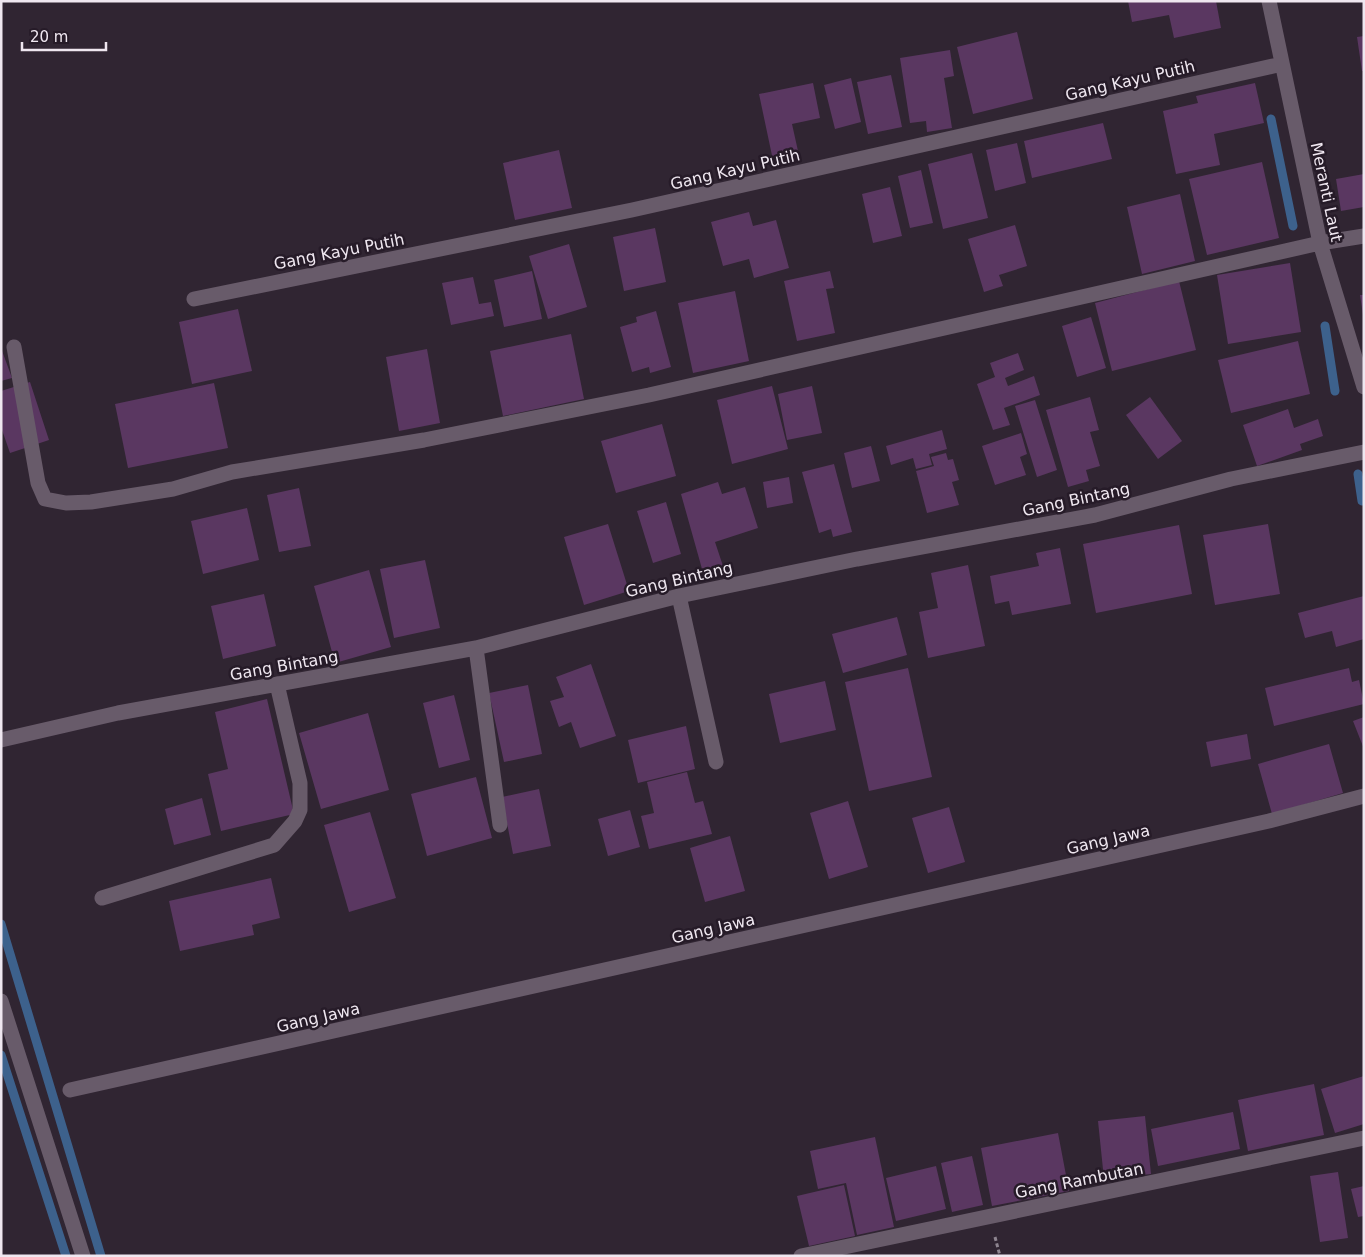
<svg xmlns="http://www.w3.org/2000/svg" width="1365" height="1257" viewBox="0 0 1365 1257" font-family="'DejaVu Sans',sans-serif">
<rect width="100%" height="100%" fill="#302532"/>
<g fill="none" stroke-linecap="round" stroke-linejoin="round">
<!-- stream -->
<path stroke="#3d618c" stroke-width="9" d="M1271 119 1293 226
M1325 326 1335 391
M1358 474 1362 501
M1 924 101 1256
M1 1055 66 1256"/>
</g>
<!-- building -->
<path fill="#5a3761" d="M1128 1H1216L1221 28 1174 38 1169 15 1132 22Z
M1017 32 1033 99 973 114 957 47Z
M1364 36V71H1362L1357 37Z
M950 50 954 76 944 78 952 128 927 132 926 121 910 123 900 58Z
M891 75 902 127 868 134 857 82Z
M851 78 861 122 835 129 824 85Z
M813 83 820 118 792 124 800 160 774 165 759 94Z
M1255 83 1264 123 1214 134 1220 165 1176 174 1163 111 1198 103 1196 96Z
M1103 123 1112 159 1032 178 1024 141Z
M1017 143 1026 183 995 191 986 150Z
M559 150 572 208 515 220 503 163Z
M972 153 988 218 943 229 928 164Z
M1262 162 1279 238 1207 255 1189 179Z
M921 170 933 223 910 228 898 176Z
M1364 174V207L1341 211 1336 179Z
M890 187 902 236 873 243 862 194Z
M1180 194 1195 261 1142 274 1127 207Z
M749 212 753 226 776 220 789 268 754 278 749 259 723 266 711 222Z
M1015 225 1027 266 999 275 1003 286 984 292 968 239Z
M655 228 666 282 624 291 613 237Z
M569 244 587 307 548 319 529 256Z
M1290 263 1301 332 1228 344 1217 275Z
M532 271 542 319 504 327 494 280Z
M830 271 834 288 826 289 835 333 797 341 784 281Z
M473 277 479 304 491 302 494 316 451 325 442 283Z
M1179 281 1196 350 1112 371 1095 303Z
M735 291 749 361 693 373 678 303Z
M1360 295H1364V315H1363Z
M238 309 252 371 192 384 179 322Z
M656 311 671 367 650 373 649 367 632 372 620 327 637 322 636 317Z
M1091 317 1106 368 1077 377 1062 326Z
M571 334 584 399 503 416 490 351Z
M1298 341 1310 394 1231 413 1218 360Z
M1 348 12 378 1 381Z
M427 349 440 423 399 431 386 357Z
M1018 353 1024 370 1005 378 1008 386 1034 376 1040 395 1004 408 1010 425 993 430 977 384 995 377 990 363Z
M30 382 49 440 10 453 1 427V391Z
M214 383 228 448 128 468 115 404Z
M772 386 788 449 732 464 717 400Z
M812 386 822 433 787 440 778 394Z
M1090 397 1099 430 1090 432 1100 466 1086 470 1089 481 1068 487 1046 410Z
M1150 397 1182 441 1158 459 1126 415Z
M1035 400 1057 470 1037 477 1015 406Z
M1288 409 1294 428 1318 419 1323 436 1300 444 1302 450 1257 466 1243 425Z
M662 424 676 476 616 493 601 441Z
M942 430 947 449 929 454 932 465 916 469 913 458 891 465 886 446Z
M1021 433 1027 454 1020 457 1026 475 995 485 982 446Z
M871 446 880 481 852 488 844 453Z
M946 453 948 460 953 459 959 480 952 482 959 505 927 513 916 471 934 466 931 457Z
M834 464 852 532 833 537 831 529 819 533 802 472Z
M789 477 793 503 767 508 763 482Z
M718 482 722 494 745 487 758 528 715 542 724 569 704 576 681 494Z
M299 488 311 546 279 552 267 495Z
M666 502 681 554 653 563 637 511Z
M247 508 259 560 203 574 191 521Z
M608 524 629 591 584 605 564 537Z
M1268 524 1280 594 1215 605 1203 535Z
M1179 525 1192 594 1096 613 1083 544Z
M1060 548 1071 604 1012 615 1009 601 995 604 990 576 1039 566 1036 553Z
M425 560 440 628 394 638 380 569Z
M968 565 985 646 928 658 919 612 938 608 931 573Z
M369 570 391 647 335 663 314 586Z
M264 594 276 646 223 659 211 606Z
M1364 596V639L1336 647 1332 631 1305 638 1298 613Z
M897 617 907 655 843 673 832 634Z
M591 664 616 736 580 748 571 722 559 727 550 701 564 697 556 677Z
M908 668 932 777 869 791 845 682Z
M1349 668 1352 682 1359 680 1364 704 1274 726 1265 688Z
M825 681 836 730 780 743 769 694Z
M528 685 542 754 504 762 489 693Z
M454 695 470 760 439 768 423 703Z
M267 699 294 814 221 831 208 774 228 769 215 712Z
M368 713 389 790 321 809 299 733Z
M1364 717V749L1353 721Z
M686 726 695 769 638 783 628 740Z
M1247 734 1251 759 1211 767 1206 742Z
M1329 744 1343 793 1272 814 1258 764Z
M687 772 695 803 703 801 712 834 649 849 641 816 654 813 647 782Z
M476 777 492 838 427 856 411 794Z
M539 789 551 846 513 854 502 797Z
M202 798 211 835 174 845 165 809Z
M848 801 868 867 829 879 810 813Z
M949 807 965 862 928 873 912 818Z
M630 810 640 847 608 856 598 819Z
M370 812 396 898 349 912 324 825Z
M730 836 745 891 705 902 690 848Z
M271 878 280 918 252 925 254 935 180 951 169 901Z
M1364 1076V1124L1335 1133 1321 1089Z
M1314 1084 1324 1135 1248 1151 1238 1100Z
M1233 1112 1240 1149 1158 1166 1151 1129Z
M1145 1116 1151 1174 1104 1179 1098 1121Z
M1058 1133 1069 1191 992 1206 981 1148Z
M875 1137 894 1227 857 1235 846 1183 818 1189 810 1151Z
M972 1156 983 1205 952 1212 941 1163Z
M936 1166 946 1209 896 1221 886 1178Z
M1338 1172 1348 1238 1320 1242 1310 1176Z
M844 1185 855 1236 809 1246 797 1196Z
M1364 1186V1216L1358 1217 1351 1189Z"/>
<g fill="none" stroke-linecap="round" stroke-linejoin="round">
<!-- path -->
<path stroke="#8e8590" stroke-width="3" stroke-dasharray="4 2.5" stroke-linecap="butt" d="M995 1237 1000 1256"/>
<!-- minor -->
<path stroke="#685b6a" stroke-width="15" d="M1269 1 1320 243 1364 387
M194 299 632 210 1282 64
M14 347 38 483 45 499 66 503 91 502 173 489 232 472 424 440 649 395 1320 243 1364 236
M679 596 716 762
M476 648 500 825
M1 740 118 713 476 648 679 596 857 559 1095 515 1231 479 1364 452
M102 898 274 845 295 821 300 810V783L277 684
M1 1001 83 1256
M70 1090 1269 821 1364 796
M801 1256 1364 1138"/>
</g>
<g text-anchor="middle" stroke-width="5" stroke-linejoin="round" paint-order="stroke">
<!-- street labels -->
<g font-size="16" fill="#efe7f0" stroke="#261b28">
<text transform="translate(1130 80) rotate(-13)" y="6">Gang Kayu Putih</text>
<text transform="translate(735 169) rotate(-13)" y="6">Gang Kayu Putih</text>
<text transform="translate(1327 192) rotate(78)" y="6">Meranti Laut</text>
<text transform="translate(339 251) rotate(-11)" y="6">Gang Kayu Putih</text>
<text transform="translate(1076 499) rotate(-12)" y="6">Gang Bintang</text>
<text transform="translate(679 579) rotate(-13)" y="6">Gang Bintang</text>
<text transform="translate(284 665) rotate(-10)" y="6">Gang Bintang</text>
<text transform="translate(1108 839) rotate(-13)" y="6">Gang Jawa</text>
<text transform="translate(713 928) rotate(-13)" y="6">Gang Jawa</text>
<text transform="translate(318 1017) rotate(-13)" y="6">Gang Jawa</text>
<text transform="translate(1079 1180) rotate(-11)" y="6">Gang Rambutan</text>
</g>
</g>
<!-- border -->
<rect width="1365" height="1257" fill="none" stroke="#efe7f0" stroke-width="5"/>
<!-- scale -->
<path d="M22 42v8h84v-8" fill="none" stroke="#efe7f0" stroke-width="2.5"/>
<text x="30" y="42" font-size="15" fill="#efe7f0" stroke="#261b28" stroke-width="4" paint-order="stroke">20 m</text>
</svg>
